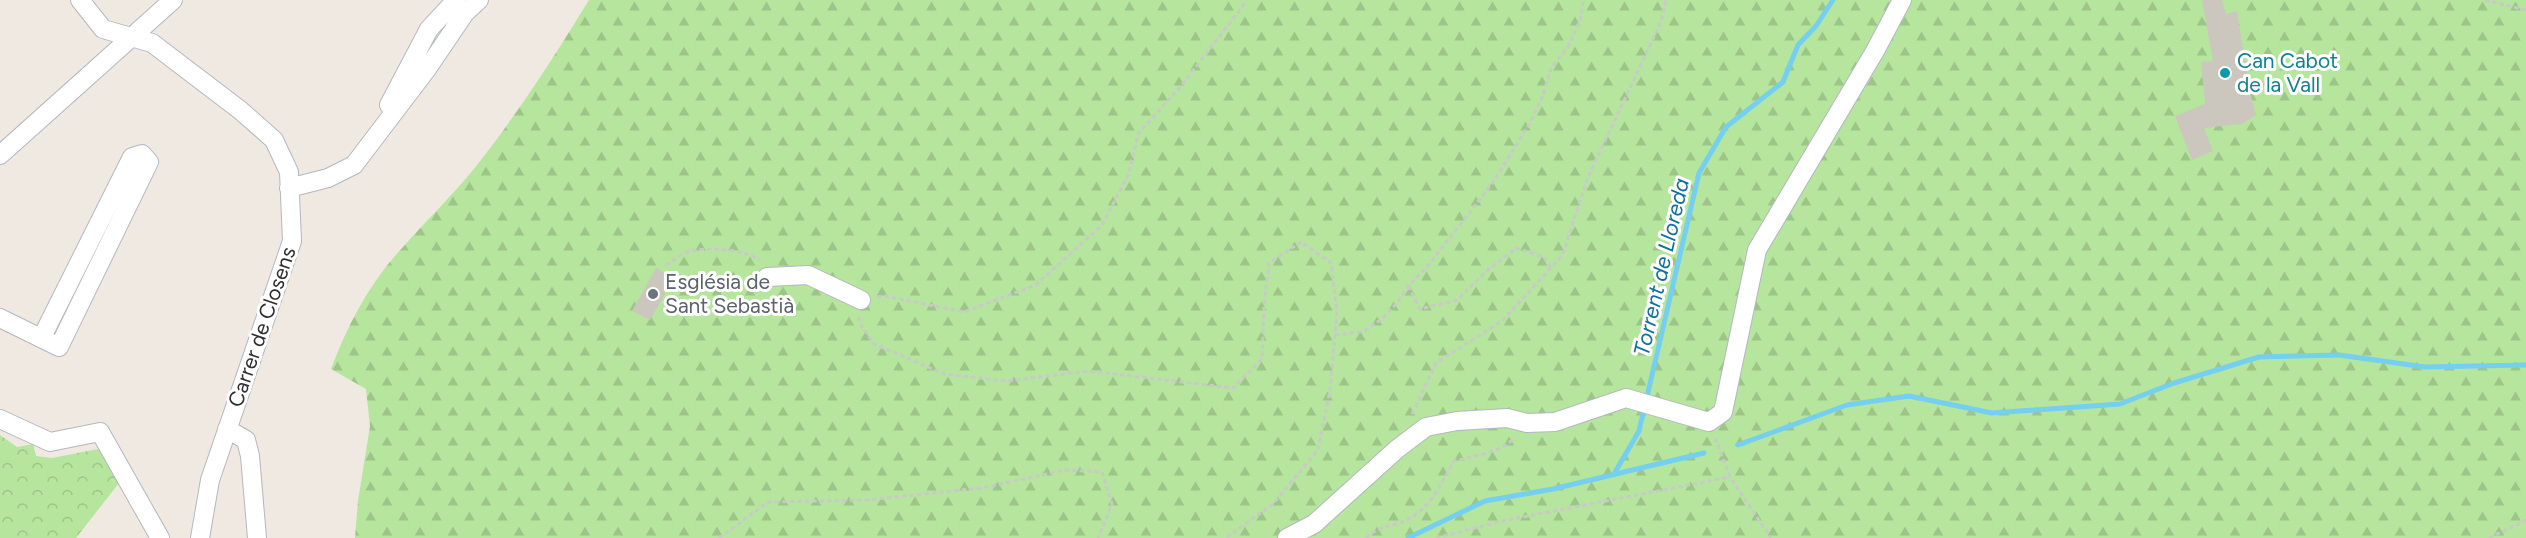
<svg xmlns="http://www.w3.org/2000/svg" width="2526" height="538" viewBox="0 0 2526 538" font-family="Figtree,sans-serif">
<defs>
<pattern id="forest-firs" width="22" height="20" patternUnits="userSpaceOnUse" patternTransform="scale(1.5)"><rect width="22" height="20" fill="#b6e59e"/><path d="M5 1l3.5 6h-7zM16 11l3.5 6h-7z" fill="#9dc588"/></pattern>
<pattern id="park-crowns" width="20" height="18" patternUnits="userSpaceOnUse" patternTransform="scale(1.5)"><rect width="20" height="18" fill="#b6e59e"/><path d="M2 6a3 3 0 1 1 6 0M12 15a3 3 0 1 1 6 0" fill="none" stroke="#9dc588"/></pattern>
</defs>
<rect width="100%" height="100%" fill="#efe9e1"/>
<!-- forest -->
<path fill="url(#forest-firs)" d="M589 0H2526V538H355L358 501 370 426 366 389 331 369C348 324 370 282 403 247 426 221 451 197 473 170 516 116 553 59 589 0Z"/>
<!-- park -->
<path fill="url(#park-crowns)" d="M0 435 17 447 33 444 36 456 52 458 103 448 119 483 76 538H0Z"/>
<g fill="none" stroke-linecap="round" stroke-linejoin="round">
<!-- stream -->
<path stroke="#75cff0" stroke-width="5" d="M1738 445 1847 405 1909 396 1992 413 2120 404 2174 383 2259 357 2339 355 2425 367 2526 365
M1614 474 1639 431 1699 173 1726 127 1783 82 1798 45 1816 26 1833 0
M1408 538 1485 501 1553 489 1704 453"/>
</g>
<!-- building -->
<path fill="#cbc7bf" d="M2202 0H2222L2226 14 2237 11 2249 88 2256 115 2242 124 2204 128 2213 151 2192 160 2175 116 2205 104 2201 62 2213 61Z
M656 268 674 278 650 320 632 311Z"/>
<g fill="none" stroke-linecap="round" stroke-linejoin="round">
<defs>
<path id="minor" d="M80 0 103 29 152 43 240 110 274 140 289 172 292 241 210 480 200 538
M389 105 429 29 456 0
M0 155 173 0
M289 188 328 178 354 165 427 69 465 13 479 0
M767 277 808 275 861 300
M0 318 59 347 149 162 142 154 132 157 42 337
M0 419 50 442 100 432 160 538
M227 429 246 440 250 456 257 538
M1287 538 1314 524 1397 449 1426 427 1457 421 1507 418 1527 423 1555 422 1626 398 1709 422 1723 412 1757 250 1875 51 1902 0"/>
</defs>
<!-- minor casing -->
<use href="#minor" stroke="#b4b7c1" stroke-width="20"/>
<!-- path -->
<path stroke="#c9c9c9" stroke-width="3" stroke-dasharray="4.5 3" stroke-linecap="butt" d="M2485 0 2526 10
M666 265C673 261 682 253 690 251 711 247 742 249 760 260
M1408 286 1420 309 1457 300 1490 268 1516 248 1544 257 1551 268
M877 297 885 296 964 312 1036 285 1102 225 1129 173 1138 134 1181 86 1243 6 1245 0
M859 317V322L874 344 944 374 1007 381 1089 371 1233 388 1262 359 1264 306 1269 263 1301 242 1331 263 1337 313 1330 390 1318 450 1273 504 1226 538
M1335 335 1365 331 1383 318 1397 303 1408 286 1427 267 1491 185 1529 125 1542 98 1551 68 1568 47 1581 18 1583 0
M1412 414 1436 363 1502 321 1562 256 1588 177 1661 22 1666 0
M1715 438 1730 477 1771 538
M719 538 768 502 867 500 981 488 1066 470 1102 472 1112 504 1098 538
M1366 538C1378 525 1398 526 1412 517 1432 505 1443 480 1454 461 1472 456 1501 453 1514 438
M1436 538 1502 521 1730 477
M2489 538 2526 520"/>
<!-- minor -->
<use href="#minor" stroke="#fff" stroke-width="18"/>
</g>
<!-- markers -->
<circle fill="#0f9aa8" stroke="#fff" stroke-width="2" cx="2225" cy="73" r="6"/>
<circle fill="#6b7280" stroke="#fff" stroke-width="2" cx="653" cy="294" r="6"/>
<g text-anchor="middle" stroke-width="6" stroke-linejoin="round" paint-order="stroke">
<!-- culture labels -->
<g font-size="21" fill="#0d838f" stroke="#fff" text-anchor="start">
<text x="2237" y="68">Can Cabot<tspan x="2237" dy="24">de la Vall</tspan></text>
</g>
<!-- worship labels -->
<g font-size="21" fill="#5b616d" stroke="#fff" text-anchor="start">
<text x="665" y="289">Església de<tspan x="665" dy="24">Sant Sebastià</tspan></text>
</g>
<!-- street labels -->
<g font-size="21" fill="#2e2e2e" stroke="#fff">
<text transform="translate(262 327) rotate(-71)" y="7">Carrer de Closens</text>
</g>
<!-- water labels -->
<g font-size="22" font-style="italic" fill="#0d6fa3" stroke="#fff">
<text transform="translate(1661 267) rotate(-77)" y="8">Torrent de Lloreda</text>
</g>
</g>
</svg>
